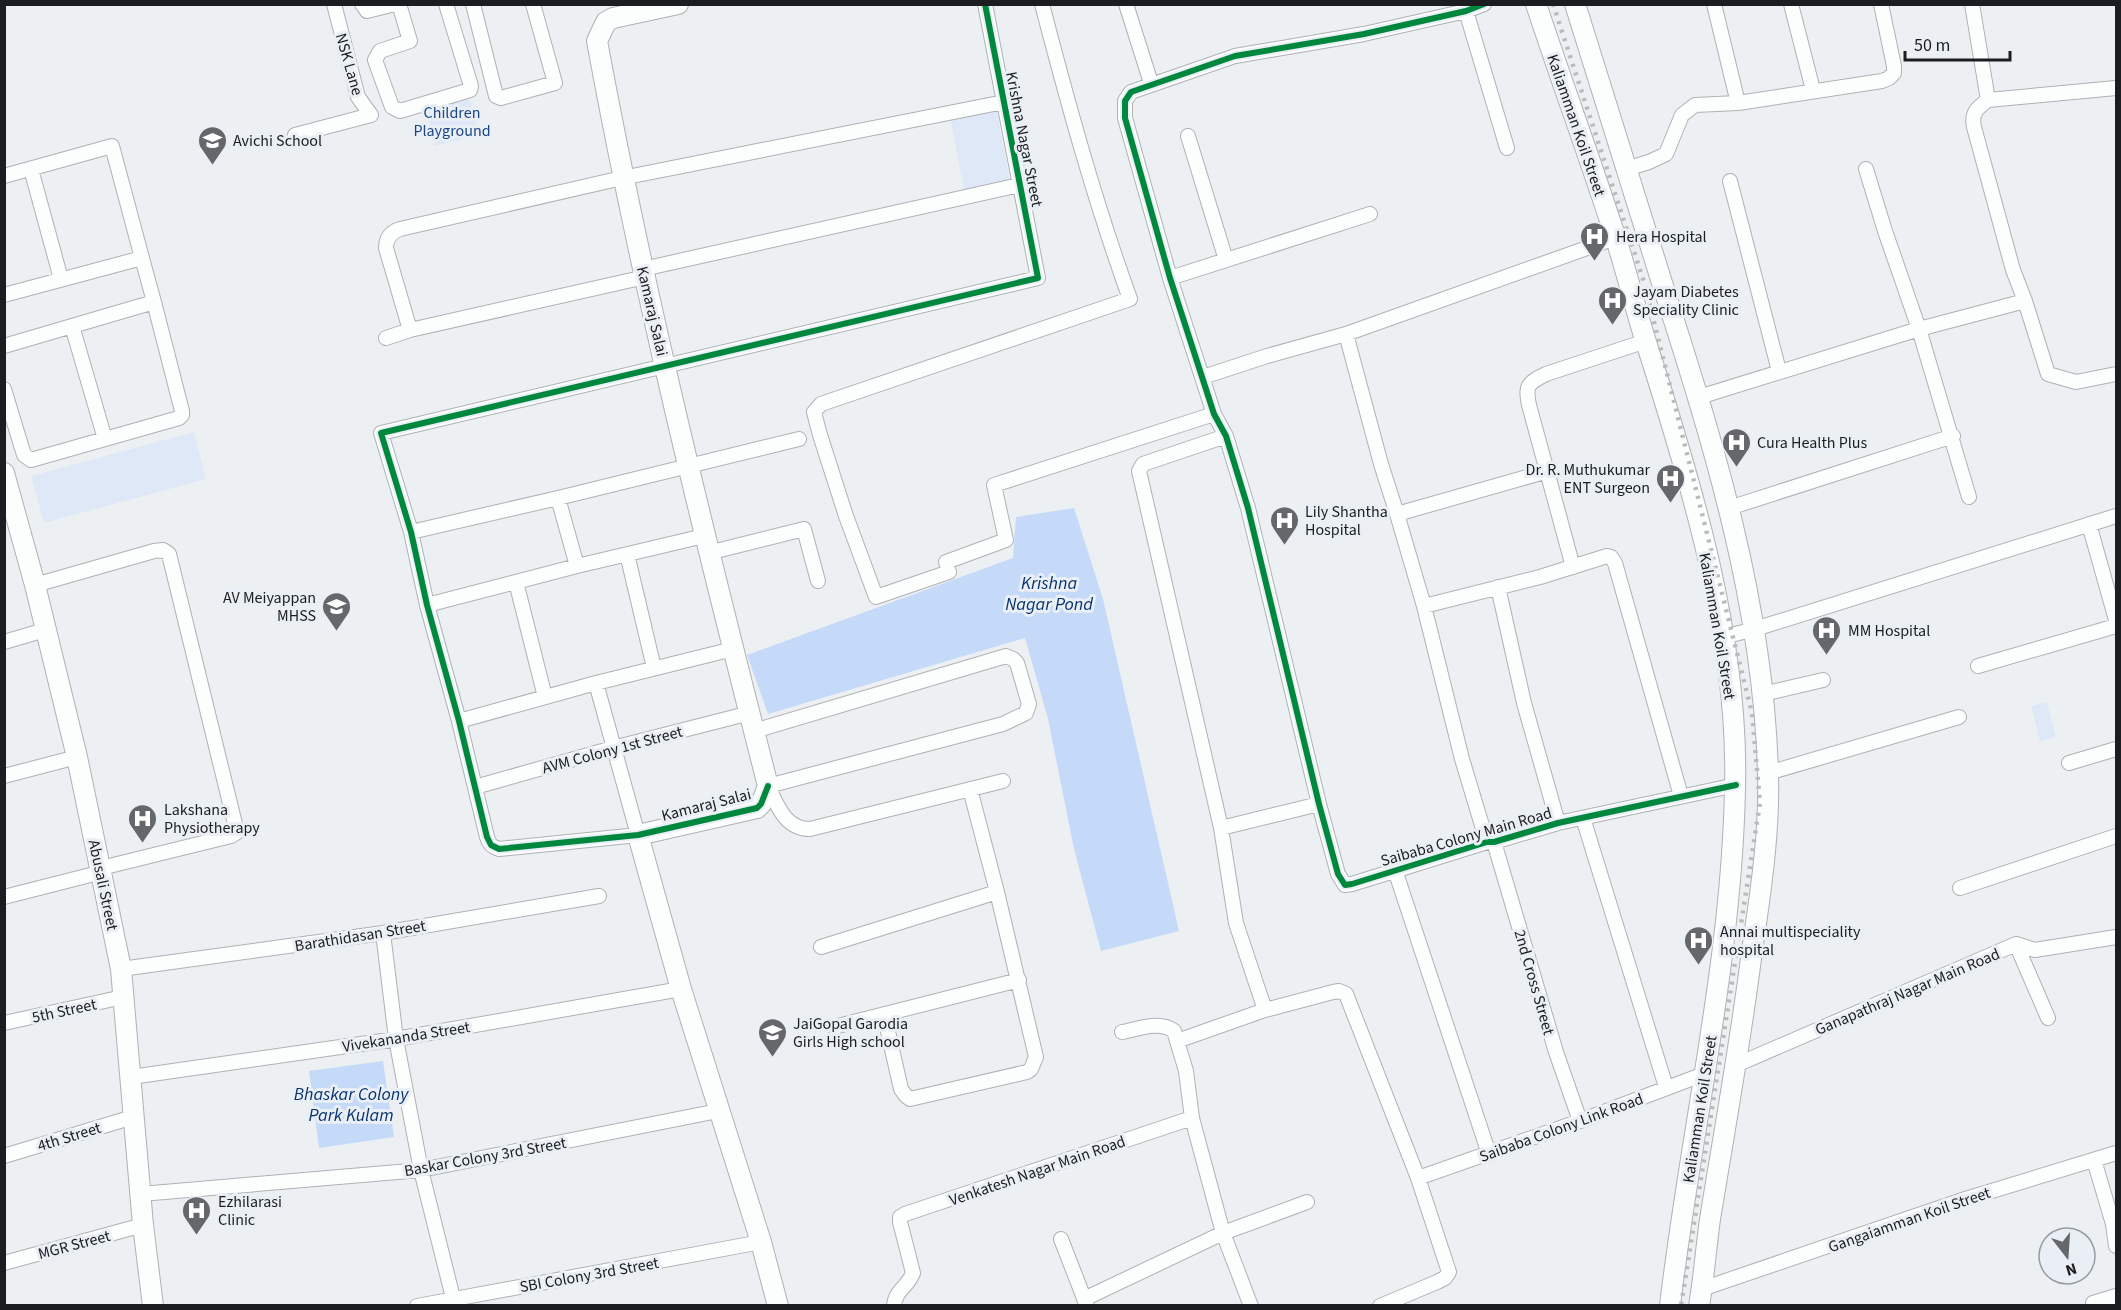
<svg xmlns="http://www.w3.org/2000/svg" width="2121" height="1310" viewBox="0 0 2121 1310" font-family="'Source Sans 3',sans-serif">
<rect width="100%" height="100%" fill="#edf0f3"/>
<!-- green -->
<path fill="#dee8f7" d="M469 95 479 135 435 146 425 106Z
M996 108 1010 180 964 190 950 117Z
M194 432 206 479 44 523 31 476Z
M2047 702 2056 737 2040 741 2031 706Z"/>
<!-- water -->
<path fill="#c4daf8" d="M1074 508 1103 599 1179 931 1101 951 1074 849 1048 719 1025 638 768 714 747 655 1013 558 1016 517Z
M383 1061 394 1137 319 1148 309 1071Z"/>
<g fill="none" stroke-linecap="round" stroke-linejoin="round">
<defs>
<path id="street" d="M362 4 367 11 395 4
M399 4 410 41 380 51 375 60 392 107 400 111 470 90 471 86 446 4
M473 4 496 96 501 98 555 83 533 4
M1042 4C1068 104 1095 202 1130 299L821 404 814 412 820 435 846 516 876 597 949 572 946 562 1006 540 994 485 1214 414
M1126 4 1151 83
M1484 4 1466 11 1364 34 1235 56 1131 92 1125 101V118L1170 278 1214 414 1226 436 1248 508 1319 804 1338 874 1345 885 1352 884 1487 842H1494L1558 823 1736 785
M1714 4 1738 103
M1791 4 1813 90
M1466 11 1507 148
M1988 100 2116 88
M295 135 371 115 358 97 334 4
M1188 136 1226 260
M31 169 61 279
M1626 169 1649 162 1666 154 1682 115 1695 105 1738 103 1882 81 1889 78 1894 73V66L1881 4
M1866 169 1885 231 1919 329 2025 301 2013 270 1974 127C1971 113 1977 108 1988 100L1972 4
M4 176 112 146 142 258 4 295
M1730 181 1779 371
M643 269 1019 185
M1170 278 1370 214
M2025 301 2048 374 2076 382 2116 374
M72 326 105 439
M410 330 645 277
M1346 334 1381 464 1397 514 1424 606 1462 759 1487 842
M386 338 410 330 386 248C386 238 391 232 400 229L622 178 1004 102
M4 346 154 302 142 258
M1203 377 1267 356 1346 334 1615 238
M4 389 24 455 31 460 179 418 182 415V411L154 302
M1699 397 1919 329 1969 497
M1226 436 1143 464 1139 471 1221 828 1236 923 1265 1010
M558 498 577 566
M1729 508 1953 436
M1397 514 1548 471
M2089 524 2116 620
M411 532 558 498 799 439
M708 553 804 529 818 581
M627 554 654 668
M1573 567 1529 405C1525 385 1528 383 1546 374L1646 341
M516 582 545 697
M35 585 154 551 163 550 169 554 236 828V833L231 836 101 868
M1498 587 1524 703 1558 823
M427 605 577 566 704 536
M1424 606 1540 577 1607 556 1611 557 1615 563 1681 796
M1723 637 1755 629 2116 516
M4 642 45 630
M1978 666 2116 626
M596 683 638 835 499 849C492 847 489 844 487 837L459 721 427 605 411 532 381 433 1038 278 985 4
M1763 694 1823 680
M459 721 596 683 733 649
M754 731 1006 656 1013 659 1017 663 1029 704 1026 713 1003 724 768 786C777 805 785 829 810 829L1003 781
M2069 763 2116 749
M1768 773 1959 717
M4 776 77 757
M475 787 613 748 750 713
M1583 818 1666 1087
M1221 828 1319 804
M1494 842 1556 1052 1580 1121
M1395 870 1489 1154
M1960 888 2116 836
M4 897 102 872
M383 933 396 1039 421 1170 455 1306
M2016 944 2048 1018
M821 947 997 892
M121 969 383 933 599 896
M884 1014 901 1089 906 1096 910 1099 1027 1072 1031 1069 1036 1057 997 892 970 789
M4 1023 123 997
M834 1027 1019 980
M1122 1032C1138 1029 1160 1020 1174 1031L1186 1071 1192 1118 1223 1233 1251 1306
M1177 1041 1265 1010 1333 992 1339 991 1346 994 1418 1178 1449 1272 1445 1278 1437 1282 1380 1306
M1736 1065 2016 944 2035 950 2116 937
M131 1077 396 1039 681 989
M4 1156 133 1117
M2094 1160 2113 1224 2116 1246
M1418 1178 1580 1121 1704 1074
M141 1194 421 1170 718 1111
M1061 1239 1087 1306
M4 1263 143 1225
M1702 1289 1959 1201 2116 1153
M1084 1299 1223 1233 1307 1202
M2093 1303 2116 1296
M417 1306 761 1242
M894 1306C895 1290 908 1287 913 1273L900 1222V1217L905 1214 1192 1118"/>
<path id="secondary" d="M678 4 613 18 606 22 597 41C643 291 705 539 768 786L761 804 757 808 638 835 681 989 761 1242 778 1306
M1536 4C1562 83 1591 161 1616 239 1627 273 1635 308 1646 342 1691 482 1739 639 1735 787 1732 962 1690 1133 1670 1306
M1575 4C1605 98 1633 192 1663 286 1714 445 1764 606 1768 775 1770 844 1757 912 1748 981 1737 1061 1723 1140 1710 1219 1706 1248 1704 1277 1699 1306
M4 473 35 585 77 757 121 969 143 1225 153 1306"/>
</defs>
<!-- street casing -->
<use href="#street" stroke="#afb1b4" stroke-width="16"/>
<!-- secondary casing -->
<use href="#secondary" stroke="#afb1b4" stroke-width="22"/>
<!-- street -->
<use href="#street" stroke="#fcfdfd" stroke-width="14"/>
<!-- secondary -->
<use href="#secondary" stroke="#fcfdfd" stroke-width="20"/>
<!-- rail -->
<path stroke="#bababb" stroke-width="4.5" stroke-dasharray="3 6" stroke-linecap="butt" d="M1553 4 1644 282 1752 713 1760 803 1681 1306"/>
<defs>
<path id="cycleway" d="M1484 4 1466 11 1364 34 1235 56 1131 92 1125 101V118L1170 278 1214 414 1226 436 1248 508 1319 804 1338 874 1345 885 1352 884 1487 842H1494L1558 823 1736 785
M768 786 761 804 757 808 638 835 499 849 491 845 487 837 459 721 427 605 411 532 381 433 1038 278 985 4"/>
</defs>
<!-- cycleway casing -->
<use href="#cycleway" stroke="#eaeff6" stroke-width="10"/>
<!-- cycleway -->
<use href="#cycleway" stroke="#00873e" stroke-width="6"/>
</g>
<!-- icons -->
<defs>
<symbol id="school-pin" viewBox="-11 -11 22 30"><path d="M0 17L-7.5 6A9.5 9.5 0 1 1 7.5 6Z" fill="#65676a" stroke="#eaeff6"/><path d="M0-5L7-2L0 1L-7-2ZM-4 1L0 2.5L4 1V4Q0 6-4 4Z" fill="#fff"/></symbol>
<symbol id="hospital-pin" viewBox="-11 -11 22 30"><path d="M0 17L-7.5 6A9.5 9.5 0 1 1 7.5 6Z" fill="#65676a" stroke="#eaeff6"/><path d="M-5-5h3v3.5h4V-5h3V5h-3V1.5h-4V5h-3Z" fill="#fff"/></symbol>
</defs>
<g fill-rule="evenodd">
<use href="#school-pin" x="196" y="124" width="33" height="45"/>
<use href="#hospital-pin" x="1578" y="220" width="33" height="45"/>
<use href="#hospital-pin" x="1596" y="284" width="33" height="45"/>
<use href="#hospital-pin" x="1720" y="426" width="33" height="45"/>
<use href="#hospital-pin" x="1654" y="462" width="33" height="45"/>
<use href="#hospital-pin" x="1268" y="504" width="33" height="45"/>
<use href="#school-pin" x="320" y="590" width="33" height="45"/>
<use href="#hospital-pin" x="1810" y="614" width="33" height="45"/>
<use href="#hospital-pin" x="126" y="802" width="33" height="45"/>
<use href="#hospital-pin" x="1682" y="924" width="33" height="45"/>
<use href="#school-pin" x="756" y="1016" width="33" height="45"/>
<use href="#hospital-pin" x="180" y="1194" width="33" height="45"/>
</g>
<g text-anchor="middle" stroke-width="6" stroke-linejoin="round" paint-order="stroke">
<!-- street labels -->
<g font-size="16" fill="#1c1d20" stroke="#eaeff6">
<text transform="translate(350 64) rotate(74)" y="6">NSK Lane</text>
<text transform="translate(1577 125) rotate(71)" y="6">Kaliamman Koil Street</text>
<text transform="translate(1025 139) rotate(79)" y="6">Krishna Nagar Street</text>
<text transform="translate(653 311) rotate(77)" y="6">Kamaraj Salai</text>
<text transform="translate(1718 626) rotate(80)" y="6">Kaliamman Koil Street</text>
<text transform="translate(612 749) rotate(-15)" y="6">AVM Colony 1st Street</text>
<text transform="translate(706 804) rotate(-14)" y="6">Kamaraj Salai</text>
<text transform="translate(1466 836) rotate(-16)" y="6">Saibaba Colony Main Road</text>
<text transform="translate(104 885) rotate(78)" y="6">Abusali Street</text>
<text transform="translate(360 935) rotate(-9)" y="6">Barathidasan Street</text>
<text transform="translate(1535 982) rotate(74)" y="6">2nd Cross Street</text>
<text transform="translate(1907 991) rotate(-23)" y="6">Ganapathraj Nagar Main Road</text>
<text transform="translate(64 1010) rotate(-12)" y="6">5th Street</text>
<text transform="translate(406 1036) rotate(-9)" y="6">Vivekananda Street</text>
<text transform="translate(1699 1109) rotate(-81)" y="6">Kaliamman Koil Street</text>
<text transform="translate(1561 1127) rotate(-20)" y="6">Saibaba Colony Link Road</text>
<text transform="translate(69 1136) rotate(-17)" y="6">4th Street</text>
<text transform="translate(485 1156) rotate(-10)" y="6">Baskar Colony 3rd Street</text>
<text transform="translate(1037 1170) rotate(-19)" y="6">Venkatesh Nagar Main Road</text>
<text transform="translate(1909 1219) rotate(-19)" y="6">Gangaiamman Koil Street</text>
<text transform="translate(74 1244) rotate(-15)" y="6">MGR Street</text>
<text transform="translate(589 1274) rotate(-10)" y="6">SBI Colony 3rd Street</text>
</g>
<!-- park labels -->
<g font-size="16" fill="#1b4684" stroke="#eaeff6">
<text x="452" y="118">Children<tspan x="452" dy="18">Playground</tspan></text>
</g>
<!-- poi labels -->
<g font-size="16" fill="#1c1d20" stroke="#eaeff6" text-anchor="start">
<text x="233" y="146">Avichi School</text>
<text x="1616" y="242">Hera Hospital</text>
<text x="1633" y="297">Jayam Diabetes<tspan x="1633" dy="18">Speciality Clinic</tspan></text>
<text x="1757" y="448">Cura Health Plus</text>
<text x="1650" y="475" text-anchor="end">Dr. R. Muthukumar<tspan x="1650" dy="18">ENT Surgeon</tspan></text>
<text x="1305" y="517">Lily Shantha<tspan x="1305" dy="18">Hospital</tspan></text>
<text x="316" y="603" text-anchor="end">AV Meiyappan<tspan x="316" dy="18">MHSS</tspan></text>
<text x="1848" y="636">MM Hospital</text>
<text x="164" y="815">Lakshana<tspan x="164" dy="18">Physiotherapy</tspan></text>
<text x="1720" y="937">Annai multispeciality<tspan x="1720" dy="18">hospital</tspan></text>
<text x="793" y="1029">JaiGopal Garodia<tspan x="793" dy="18">Girls High school</tspan></text>
<text x="218" y="1207">Ezhilarasi<tspan x="218" dy="18">Clinic</tspan></text>
</g>
<!-- water labels -->
<g font-size="18" font-style="italic" fill="#06336f" stroke="#eaeff6">
<text x="1049" y="589">Krishna<tspan x="1049" dy="21">Nagar Pond</tspan></text>
<text x="351" y="1100">Bhaskar Colony<tspan x="351" dy="21">Park Kulam</tspan></text>
</g>
</g>
<!-- border -->
<rect width="2121" height="1310" fill="none" stroke="#1c1d20" stroke-width="12"/>
<!-- north arrow -->
<g transform="translate(2067 1256) rotate(163)"><circle r="28" fill="#eaeff6" stroke="#989ba0" stroke-width="1.5"/>
<path d="M0-4.5L10 22L0 15L-10 22Z" fill="#65676a"/>
<text y="-9" font-size="16" font-weight="bold" text-anchor="middle" fill="#1c1d20">N</text>
</g>
<!-- scale -->
<path d="M1905 51v9h105v-9" fill="none" stroke="#1c1d20" stroke-width="3"/>
<text x="1914" y="51" font-size="18" fill="#1c1d20" stroke="#eaeff6" stroke-width="4.5" paint-order="stroke">50 m</text>
</svg>
